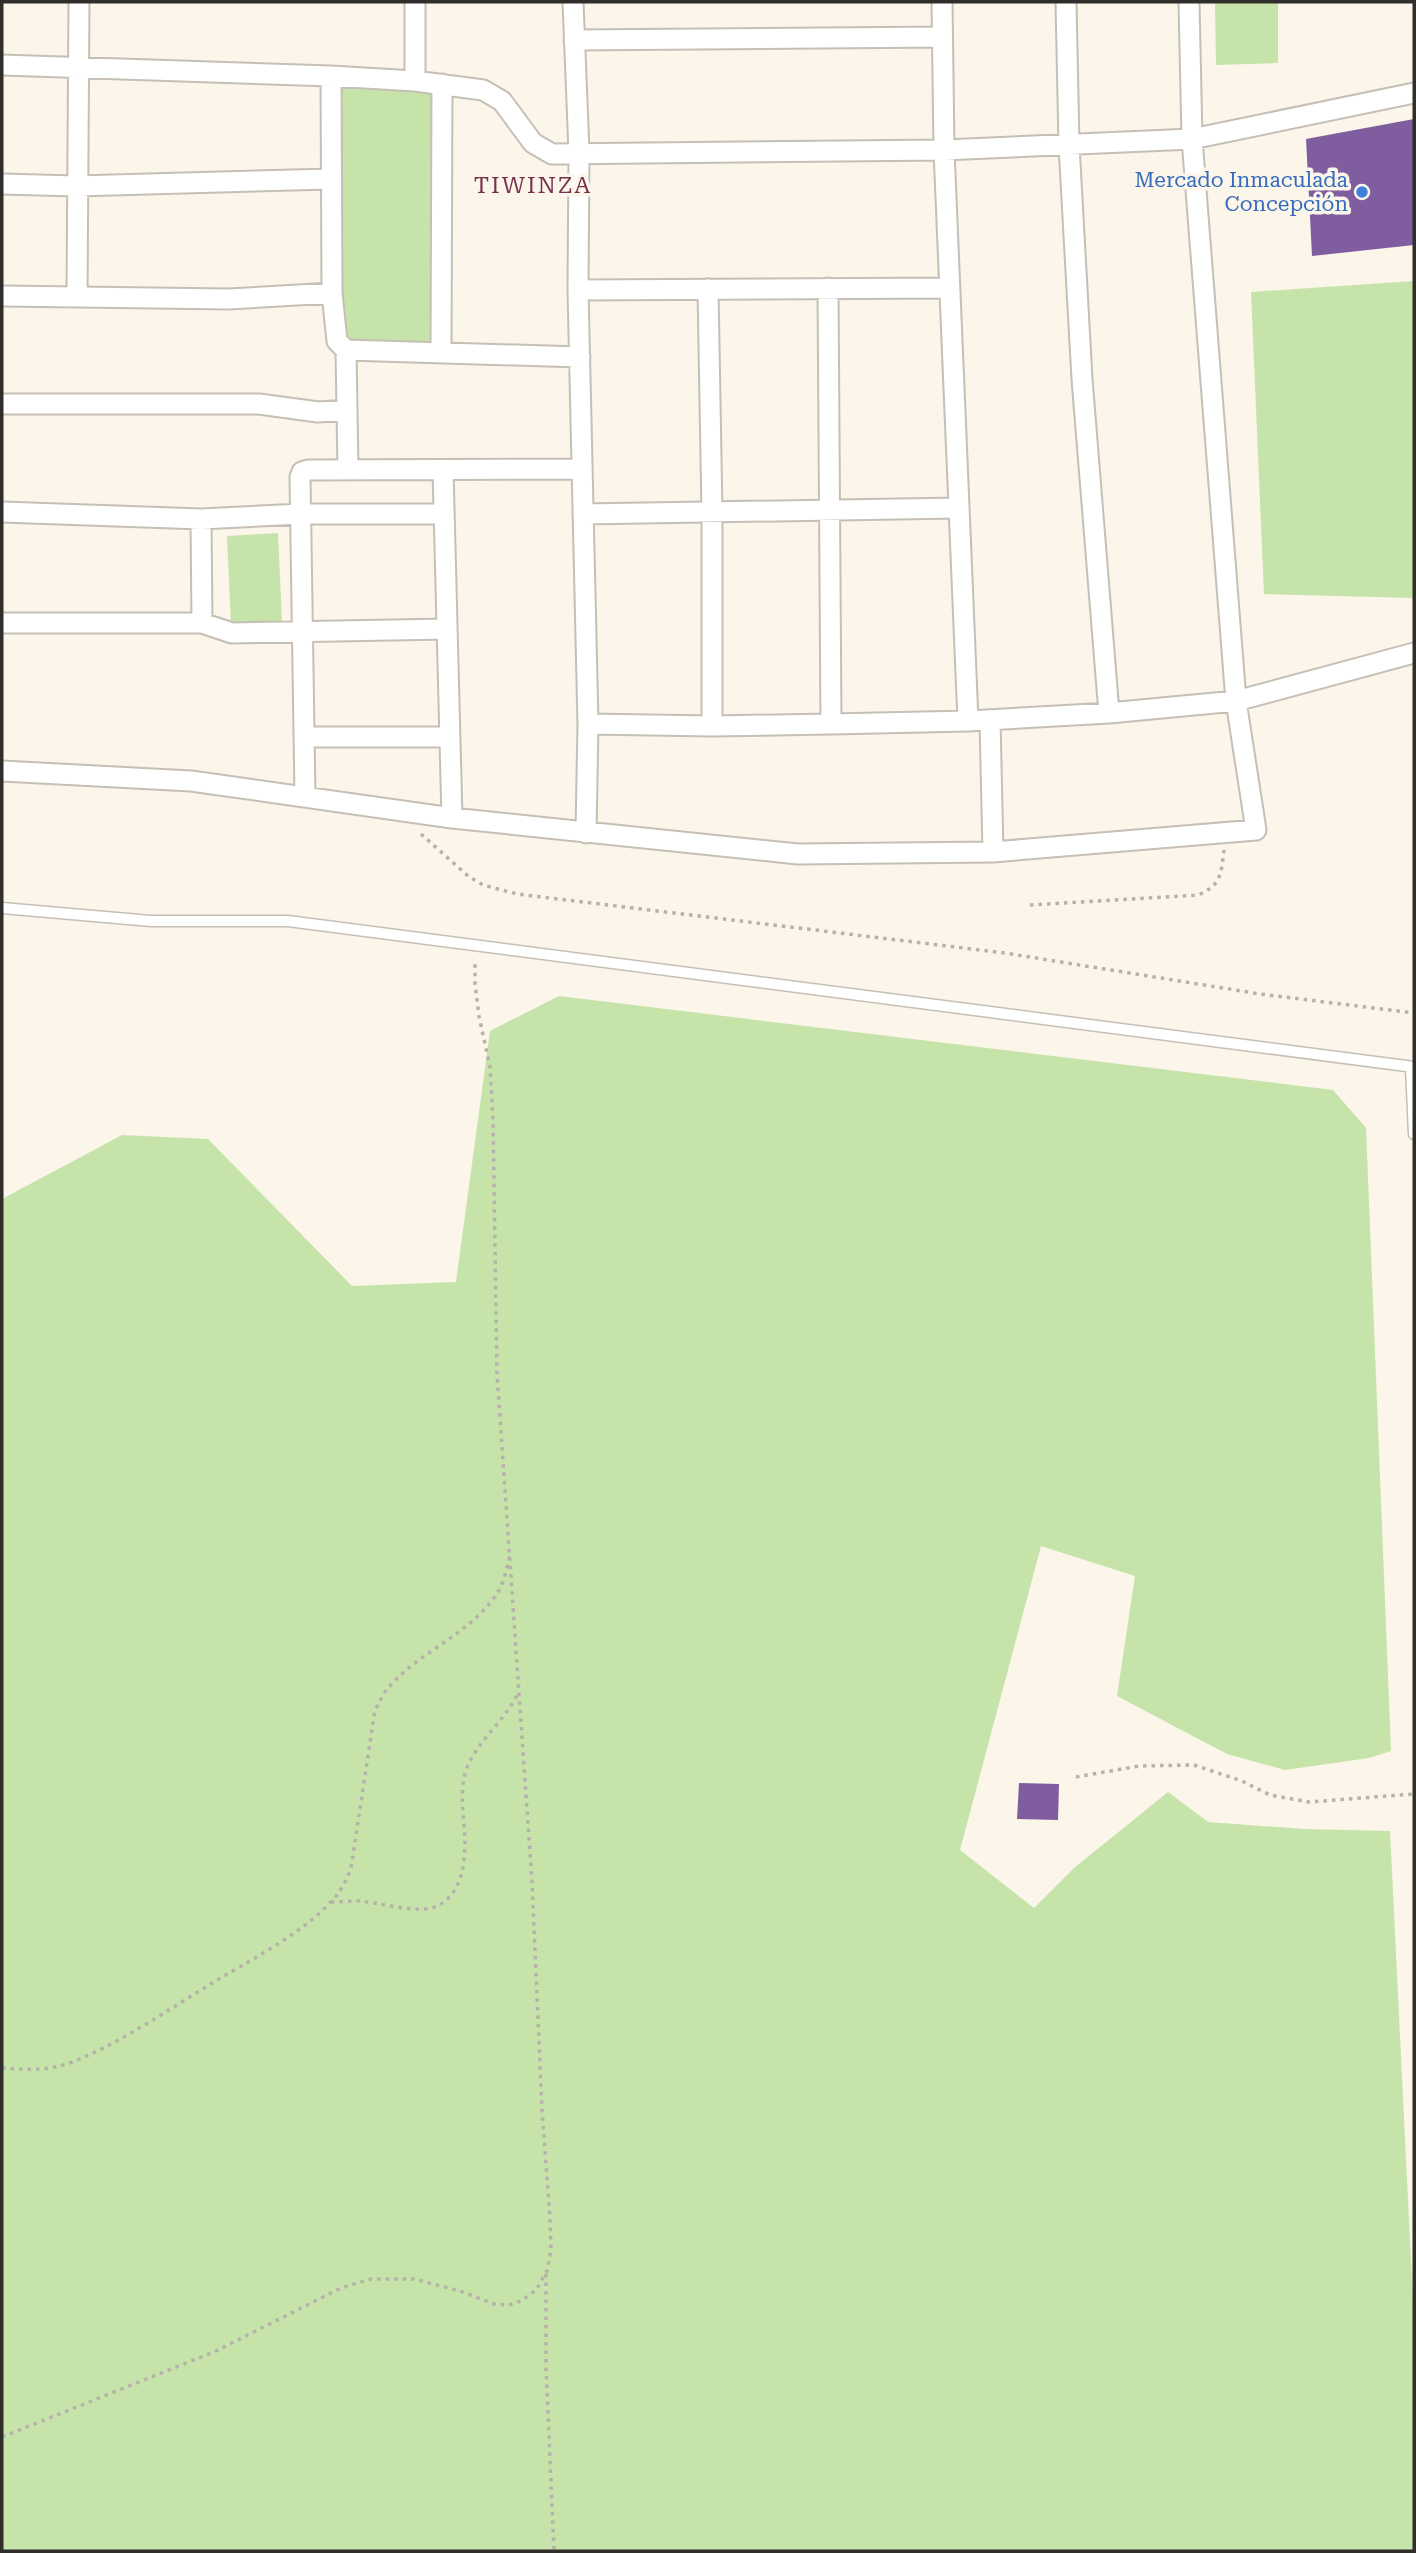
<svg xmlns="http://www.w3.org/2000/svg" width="1416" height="2553" viewBox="0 0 1416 2553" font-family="'Roboto Serif',serif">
<rect width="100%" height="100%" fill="#fbf5ea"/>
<!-- green -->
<path fill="#c6e3aa" d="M1215 2H1278V63L1216 65Z
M345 83 433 92V345L349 342 344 337 338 93Z
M1414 281V598L1264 594 1251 292Z
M278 533 282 622 231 625 227 536Z
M559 996 1333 1090 1366 1128 1391 1751 1369 1758 1285 1770 1227 1754 1117 1696 1135 1576 1041 1546 960 1850 1034 1908 1074 1868 1168 1792 1208 1822 1304 1829 1390 1831 1414 2323V2551H2V1199L122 1135 208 1139 352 1286 456 1282 490 1031Z"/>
<!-- building -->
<path fill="#805d9e" d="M1414 119V245L1312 256 1306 139Z
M1019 1783 1059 1784 1058 1820 1017 1819Z"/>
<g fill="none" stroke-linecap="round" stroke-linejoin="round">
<defs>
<path id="service" d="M2 908 151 921H288L1414 1067
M1411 1067 1414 1134"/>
<path id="minor" d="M573 2 579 152 578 290 588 724 586 833
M942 2 944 150 968 721
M1066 2 1069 145 1082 379 1109 713
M574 40 942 37
M2 65 331 76 415 81 483 90 502 101 533 143 552 154 944 150 1192 139 1414 93
M331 76 332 293 337 341 346 350 580 357
M415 81V2
M2 184 76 186 331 179
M828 288 831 724
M708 289 712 513V726
M578 290 949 288
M2 296 229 299 332 293
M77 297 79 2
M346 350 348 470
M441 353 442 84
M2 404H259L318 412 347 410
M443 470 452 818
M2 512 201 519 301 514H444
M583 514 958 508
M201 519 202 623
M2 623H202L232 633 447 629
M990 720 993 852
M588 724 712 726 831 724 968 721 1109 713 1236 701 1414 653
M305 737H450
M2 771 191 781 452 818 798 854 993 852 1256 830 1236 701 1192 139 1189 2
M305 797 300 477 302 472 308 470 582 469"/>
</defs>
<!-- service casing -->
<use href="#service" stroke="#c5bfb5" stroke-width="13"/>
<!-- minor casing -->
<use href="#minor" stroke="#c5bfb5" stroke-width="23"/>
<!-- path -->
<path stroke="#b6b2a9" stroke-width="3.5" stroke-dasharray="3.5 5" stroke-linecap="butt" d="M421 834 468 876 483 885 517 894 1005 953 1260 994 1414 1013
M1030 905 1198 895C1222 885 1221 873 1224 850
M1076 1777 1139 1766 1194 1765 1242 1781 1270 1795 1309 1802 1414 1794
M331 1902C339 1902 349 1901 358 1901 379 1902 419 1915 437 1906 462 1894 465 1864 465 1840 464 1818 459 1792 466 1770 476 1742 504 1722 517 1695
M2 2068C27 2070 51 2071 75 2061 124 2041 169 2009 214 1982 251 1960 295 1937 325 1908 338 1896 345 1884 351 1868L375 1710C380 1702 383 1693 389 1687 420 1651 469 1635 496 1595 504 1584 507 1567 510 1554
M546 2274V2366L554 2551
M2 2437 216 2351 341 2288 371 2279H414L460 2291 494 2304 509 2305 521 2301 536 2290 547 2271 551 2250 550 2218 542 2110 532 1882 497 1374 493 1120 490 1067 479 1016 475 984V960"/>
<!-- service -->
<use href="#service" stroke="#fff" stroke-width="10"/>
<!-- minor -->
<use href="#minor" stroke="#fff" stroke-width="19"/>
</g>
<!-- markers -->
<circle fill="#3f7fe0" stroke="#fbf5ea" stroke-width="2.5" cx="1362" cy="192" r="7"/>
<g text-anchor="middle" stroke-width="7" stroke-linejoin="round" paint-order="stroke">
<!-- shop labels -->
<g font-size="21" fill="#366cbe" stroke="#fbf5ea" text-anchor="end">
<text x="1348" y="187">Mercado Inmaculada<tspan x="1348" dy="24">Concepción</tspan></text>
</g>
<!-- neighbourhood labels -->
<g font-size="23" letter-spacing="2" fill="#77324b" stroke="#fbf5ea">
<text x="533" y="193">TIWINZA</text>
</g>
</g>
<!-- border -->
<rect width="1416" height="2553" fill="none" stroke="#302e2a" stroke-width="7"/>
</svg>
